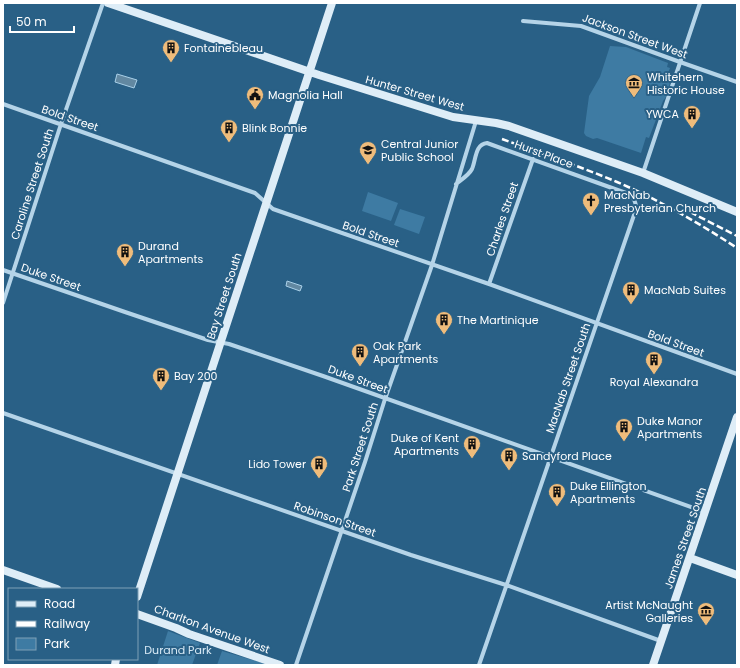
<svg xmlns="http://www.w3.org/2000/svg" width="740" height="668" viewBox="0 0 740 668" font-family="Poppins,sans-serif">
<rect width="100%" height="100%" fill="#296086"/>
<!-- green -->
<path fill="#3e7ba3" d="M610 46 626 47 668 63 667 67 670 68 667 76 670 81 668 94 663 101 649 138 646 137 641 153 597 138 593 139 586 136 584 133 589 96 600 77Z
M368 192 398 203 391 221 362 211Z
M400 209 425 217 419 234 394 225Z
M168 631 200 643 192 665H157Z
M222 651 270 665H217Z"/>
<!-- water -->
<path fill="#6288a1" stroke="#a9d0e8" d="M117 74 137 80 134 88 115 82Z
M287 281 302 286 300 291 286 286Z"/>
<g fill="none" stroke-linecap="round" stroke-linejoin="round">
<!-- street -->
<path stroke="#b5d4e8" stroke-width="4" d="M523 21 581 26 680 62 737 82
M3 104 255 193 273 209 489 284 737 374
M643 173 700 3
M456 184C461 180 469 175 472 169 476 160 475 144 487 143L626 193C638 199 637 207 633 218L479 665
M3 270 125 312 208 340 229 344 323 376 705 512
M489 284 533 159
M3 303 61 124 103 3
M3 413 411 555 506 585 661 641
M296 665 365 462 385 399 432 265 476 121"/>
<!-- secondary -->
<path stroke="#deedf7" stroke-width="8" d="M108 3 319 75 453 117 496 123 509 126 643 173 737 212
M690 558 737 575
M3 570 57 589
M137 597 332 3
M137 614 176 628 189 634 280 665
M115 665 116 659
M653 665 737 417"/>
<!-- rail -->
<path stroke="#fff" stroke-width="2.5" stroke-dasharray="7 3" stroke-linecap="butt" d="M502 139C540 153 579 166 617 182 659 200 699 223 737 248
M690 212 737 236"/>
</g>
<!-- icons -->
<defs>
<symbol id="building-pin" viewBox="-11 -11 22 30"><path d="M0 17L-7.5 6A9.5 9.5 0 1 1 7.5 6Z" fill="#efbc7b" stroke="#296086"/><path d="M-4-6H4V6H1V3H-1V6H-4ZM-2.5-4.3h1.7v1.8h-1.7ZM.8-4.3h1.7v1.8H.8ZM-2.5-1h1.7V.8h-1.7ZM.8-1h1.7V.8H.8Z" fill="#111"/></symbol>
<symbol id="museum-pin" viewBox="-11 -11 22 30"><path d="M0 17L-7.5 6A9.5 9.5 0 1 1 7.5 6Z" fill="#efbc7b" stroke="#296086"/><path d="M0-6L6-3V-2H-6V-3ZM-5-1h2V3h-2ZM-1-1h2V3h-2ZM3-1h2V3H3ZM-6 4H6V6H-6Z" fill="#111"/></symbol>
<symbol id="civic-pin" viewBox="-11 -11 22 30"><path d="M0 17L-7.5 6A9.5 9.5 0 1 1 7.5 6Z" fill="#efbc7b" stroke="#296086"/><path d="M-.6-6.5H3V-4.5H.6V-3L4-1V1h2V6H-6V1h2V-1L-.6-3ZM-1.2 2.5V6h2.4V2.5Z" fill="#111"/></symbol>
<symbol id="school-pin" viewBox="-11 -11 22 30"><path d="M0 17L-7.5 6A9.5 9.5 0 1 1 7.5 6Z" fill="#efbc7b" stroke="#296086"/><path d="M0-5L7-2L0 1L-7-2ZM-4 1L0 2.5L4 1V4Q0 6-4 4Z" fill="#111"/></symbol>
<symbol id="church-pin" viewBox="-11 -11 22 30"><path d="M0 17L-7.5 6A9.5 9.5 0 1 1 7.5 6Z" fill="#efbc7b" stroke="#296086"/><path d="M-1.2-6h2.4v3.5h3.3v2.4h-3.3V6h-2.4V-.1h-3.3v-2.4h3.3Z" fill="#111"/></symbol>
</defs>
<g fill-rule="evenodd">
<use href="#building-pin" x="161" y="38" width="20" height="27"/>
<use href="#museum-pin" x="624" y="73" width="20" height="27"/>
<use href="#civic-pin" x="245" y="85" width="20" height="27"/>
<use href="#building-pin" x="682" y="104" width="20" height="27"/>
<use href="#building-pin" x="219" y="118" width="20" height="27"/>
<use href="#school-pin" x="358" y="140" width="20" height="27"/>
<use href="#church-pin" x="581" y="191" width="20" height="27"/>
<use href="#building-pin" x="115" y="242" width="20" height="27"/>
<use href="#building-pin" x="621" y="280" width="20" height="27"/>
<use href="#building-pin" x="434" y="310" width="20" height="27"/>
<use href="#building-pin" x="350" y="342" width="20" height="27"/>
<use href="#building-pin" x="644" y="350" width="20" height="27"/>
<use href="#building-pin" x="151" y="366" width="20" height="27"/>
<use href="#building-pin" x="614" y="417" width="20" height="27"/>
<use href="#building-pin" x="462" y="434" width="20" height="27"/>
<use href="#building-pin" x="499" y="446" width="20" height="27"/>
<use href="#building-pin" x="309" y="454" width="20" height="27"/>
<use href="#building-pin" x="547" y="482" width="20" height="27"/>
<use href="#museum-pin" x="696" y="601" width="20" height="27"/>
</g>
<g text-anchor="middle" stroke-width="4" stroke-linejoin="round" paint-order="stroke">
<!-- street labels -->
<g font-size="11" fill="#fff" stroke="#296086">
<text transform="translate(635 36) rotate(20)" y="4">Jackson Street West</text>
<text transform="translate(415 93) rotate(16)" y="4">Hunter Street West</text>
<text transform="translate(70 118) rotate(19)" y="4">Bold Street</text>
<text transform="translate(544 154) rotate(20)" y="4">Hurst Place</text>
<text transform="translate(32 184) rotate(-72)" y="4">Caroline Street South</text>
<text transform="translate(502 219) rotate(-71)" y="4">Charles Street</text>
<text transform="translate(371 234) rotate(19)" y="4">Bold Street</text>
<text transform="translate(51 277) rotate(19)" y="4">Duke Street</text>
<text transform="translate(224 296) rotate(-72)" y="4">Bay Street South</text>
<text transform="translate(676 343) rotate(20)" y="4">Bold Street</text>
<text transform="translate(568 378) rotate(-71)" y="4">MacNab Street South</text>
<text transform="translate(358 379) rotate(20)" y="4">Duke Street</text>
<text transform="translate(360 447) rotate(-72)" y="4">Park Street South</text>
<text transform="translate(335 519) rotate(19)" y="4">Robinson Street</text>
<text transform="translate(685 538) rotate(-71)" y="4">James Street South</text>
<text transform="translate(212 629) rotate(20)" y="4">Charlton Avenue West</text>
</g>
<!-- poi labels -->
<g font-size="11" fill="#fff" stroke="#296086" text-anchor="start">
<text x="184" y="52">Fontainebleau</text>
<text x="647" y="81">Whitehern<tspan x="647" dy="13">Historic House</tspan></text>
<text x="268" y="99">Magnolia Hall</text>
<text x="679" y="118" text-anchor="end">YWCA</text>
<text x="242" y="132">Blink Bonnie</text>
<text x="381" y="148">Central Junior<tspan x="381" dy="13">Public School</tspan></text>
<text x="604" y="199">MacNab<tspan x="604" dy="13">Presbyterian Church</tspan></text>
<text x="138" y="250">Durand<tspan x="138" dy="13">Apartments</tspan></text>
<text x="644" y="294">MacNab Suites</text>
<text x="457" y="324">The Martinique</text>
<text x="373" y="350">Oak Park<tspan x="373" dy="13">Apartments</tspan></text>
<text x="174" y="380">Bay 200</text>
<text x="654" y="386" text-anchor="middle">Royal Alexandra</text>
<text x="637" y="425">Duke Manor<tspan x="637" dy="13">Apartments</tspan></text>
<text x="459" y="442" text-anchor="end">Duke of Kent<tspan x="459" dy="13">Apartments</tspan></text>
<text x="522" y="460">Sandyford Place</text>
<text x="306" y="468" text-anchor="end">Lido Tower</text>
<text x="570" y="490">Duke Ellington<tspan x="570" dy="13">Apartments</tspan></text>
<text x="693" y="609" text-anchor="end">Artist McNaught<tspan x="693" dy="13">Galleries</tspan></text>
</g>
<!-- park labels -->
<g font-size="11" fill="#d8eaf6" stroke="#296086">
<text x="178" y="654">Durand Park</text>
</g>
</g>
<!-- border -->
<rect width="740" height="668" fill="none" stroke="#ffffff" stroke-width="8"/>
<!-- legend -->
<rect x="8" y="588" width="130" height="72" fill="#296086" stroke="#7fa0b6"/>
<rect x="16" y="601" width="20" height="6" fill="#deedf7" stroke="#7fa0b6"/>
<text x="44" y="608" font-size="12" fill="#ffffff">Road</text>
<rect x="16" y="621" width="20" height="6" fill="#ffffff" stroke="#7fa0b6"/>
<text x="44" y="628" font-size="12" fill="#ffffff">Railway</text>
<rect x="16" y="638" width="20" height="12" fill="#3e7ba3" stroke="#7fa0b6"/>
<text x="44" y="648" font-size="12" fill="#ffffff">Park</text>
<!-- scale -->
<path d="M10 26v6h64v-6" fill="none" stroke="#ffffff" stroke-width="2"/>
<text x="16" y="26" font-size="12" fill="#ffffff" stroke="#296086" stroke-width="3" paint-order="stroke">50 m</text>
</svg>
